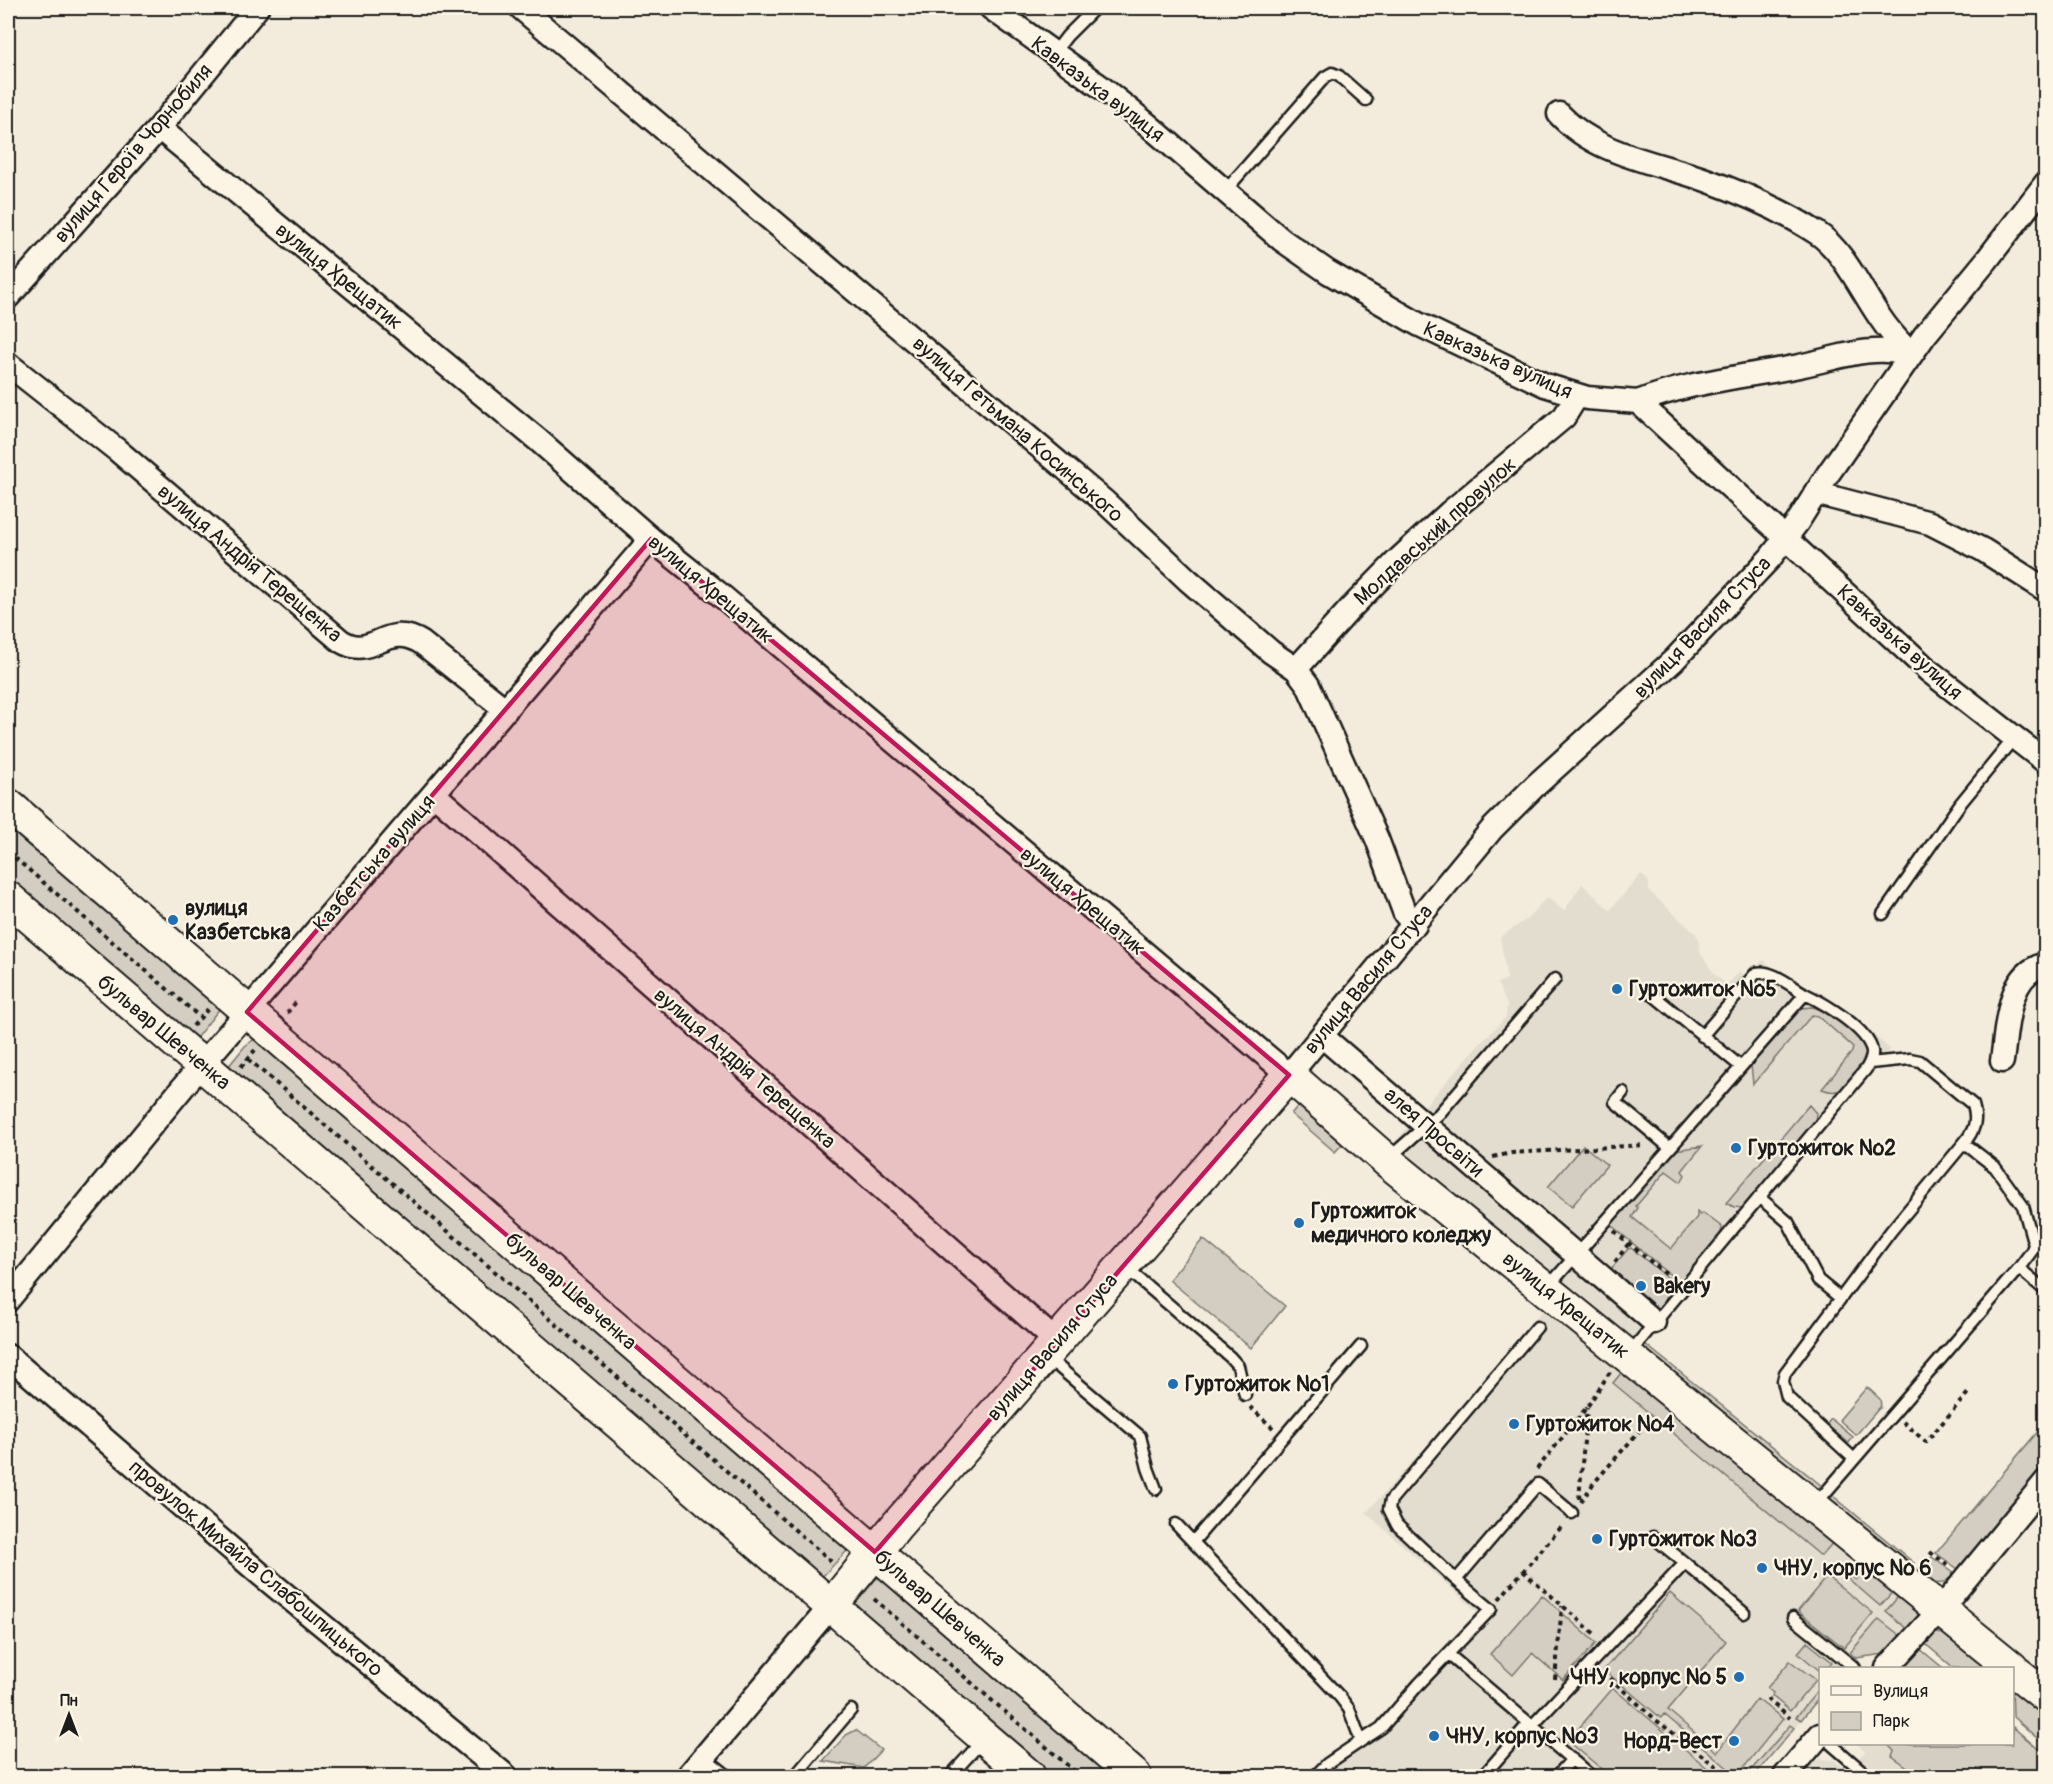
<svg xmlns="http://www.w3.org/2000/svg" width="2053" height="1784" viewBox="0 0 2053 1784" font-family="Pangolin,sans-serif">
<rect width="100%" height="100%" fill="#f3ecdd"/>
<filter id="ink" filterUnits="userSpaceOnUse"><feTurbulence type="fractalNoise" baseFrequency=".0167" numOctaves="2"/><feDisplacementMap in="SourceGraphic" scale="12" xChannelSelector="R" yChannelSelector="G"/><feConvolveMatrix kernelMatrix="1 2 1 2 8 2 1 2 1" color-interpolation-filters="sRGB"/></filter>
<g filter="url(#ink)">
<!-- built -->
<path fill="#e3ddcf" d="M1641 874 1649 882V891L1696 934 1699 939 1700 952 1715 975 1727 985 1740 971 1746 977 1763 960 1791 981 1834 1002 1890 1049 1638 1351 1390 1149 1420 1111 1478 1046 1506 1017 1507 1005 1497 983 1507 979 1500 937 1527 919 1547 897 1564 911 1582 884 1610 910Z
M1549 1303 1918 1609V1618L1887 1653 1857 1658 1845 1668H1820V1698L1754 1776H1323L1336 1763 1385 1733 1425 1685 1454 1658 1487 1620 1366 1513 1461 1408Z
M2013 1727 2045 1755V1776H1800L1813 1762 1821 1759 1834 1760 1846 1769 1865 1752 1857 1744H2012Z"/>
<!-- green -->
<path fill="#d3cec1" stroke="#78756e" stroke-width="1.5" d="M8 820 220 1008 197 1037 192 1039 8 883Z
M1811 1007C1827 1009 1864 1035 1866 1053 1867 1061 1847 1087 1840 1090 1834 1093 1827 1091 1822 1089L1852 1052 1853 1047 1818 1016 1812 1015 1753 1084 1751 1065 1797 1012 1803 1008Z
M256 1038 847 1547 846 1552 821 1578 228 1067 245 1046Z
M1301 1102 1347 1139 1335 1152 1291 1114Z
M1809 1105 1816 1113 1815 1122 1743 1208 1734 1207 1726 1203Z
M1583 1145 1607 1165 1572 1206 1548 1187Z
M1702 1146 1682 1171 1685 1175 1681 1182 1666 1171 1636 1206 1638 1208 1632 1217 1671 1249 1697 1217V1212L1700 1215 1703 1213 1722 1227 1721 1233 1680 1283 1611 1225 1675 1150Z
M1203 1239 1285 1306 1251 1348 1169 1280Z
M1631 1248 1678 1286 1653 1316 1588 1251 1611 1269 1628 1249Z
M1645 1344 1822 1486 1816 1489 1643 1352Z
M1626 1367 1837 1538 1821 1556 1613 1383Z
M1867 1387 1880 1399 1881 1406 1856 1435 1839 1420Z
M1831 1419 1853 1437 1849 1443 1826 1425Z
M2045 1423V1465L1958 1569 1936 1553Z
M1832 1495 1914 1563 1908 1570 1830 1502Z
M1932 1557 1955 1574 1943 1583 1929 1584 1916 1576Z
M1869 1564 1897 1587 1880 1606 1837 1569 1840 1566 1856 1580Z
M1827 1576 1873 1613 1844 1648 1798 1611Z
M881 1577 1118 1776H1045L859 1617 854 1608 855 1604 876 1579Z
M1903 1591 1918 1609V1618L1908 1630 1886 1611Z
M1670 1593 1726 1641 1668 1710 1717 1752 1757 1699 1783 1719 1737 1776 1664 1714 1661 1718 1604 1670Z
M1542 1595 1596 1643 1563 1680 1532 1653 1513 1675 1490 1654Z
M1879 1619 1902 1637 1885 1654 1856 1658 1850 1653Z
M1934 1633 1950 1634 1995 1668H1954L1923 1642Z
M1807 1642 1832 1662 1826 1668H1820V1671L1798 1653Z
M1919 1648 1943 1668H1903Z
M1790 1661 1816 1680 1790 1711 1772 1696 1773 1693 1767 1688Z
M2012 1683 2045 1710V1745L2013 1717Z
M1613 1688 1712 1772 1708 1776H1610L1568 1741Z
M1820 1688V1697L1801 1720 1796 1717Z
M1790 1725 1794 1728 1754 1776H1746Z
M2013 1727 2045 1755V1776H1912L1913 1775 1906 1766 1892 1756 1894 1751 1887 1744H2012Z
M856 1730 881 1750 864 1768 823 1761 846 1735Z"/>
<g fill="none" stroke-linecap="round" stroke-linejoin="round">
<defs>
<path id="lane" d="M1054 53 1067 36 1095 8
M1225 191 1325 77 1332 73 1339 76 1366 100
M1883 914 1960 804 2014 738
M1653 995 1740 1066
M1702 1036 1756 973C1771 969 1791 986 1805 994
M1964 1143 1995 1167 2023 1206 2034 1245 2031 1252 2019 1268
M1389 1158 1439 1114 1555 979
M1759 1197 1788 1222 1818 1280 1840 1298
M1125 1267 1230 1357 1238 1366 1245 1395
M1548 1287 1670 1148 1615 1102 1623 1092
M1628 1355 1866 1069C1869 1064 1873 1058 1872 1051 1868 1029 1824 1003 1805 994L1670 1148
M1048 1358 1140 1436 1148 1468 1156 1489
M1853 1458 1787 1397 1783 1381 1785 1373 1891 1231 1964 1143C1974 1131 1978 1121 1973 1105L1920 1061 1910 1059 1870 1063
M1814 1506 2019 1268 2046 1291
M1176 1524 1340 1697 1349 1709 1361 1741 1327 1764 1315 1776
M1193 1542 1361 1346
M1685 1563 1744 1613
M1456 1580 1397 1525 1389 1509 1391 1500 1537 1327
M1793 1618 1855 1668
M1448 1654 1591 1776
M1532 1726 1685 1563 1653 1537
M1361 1741 1381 1728 1419 1684 1491 1609 1456 1580 1538 1484 1572 1513
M1831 1744 1868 1776
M704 1757 728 1776
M795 1776 851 1710
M950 1776 984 1739
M1483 1776 1529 1723
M1557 1776 1572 1759"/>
<path id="street" d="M521 8 1105 502 1188 580 1271 652 1296 669 1308 685 1377 839 1405 914 1415 925
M991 8 1101 87 1147 124 1282 240 1328 272 1418 324 1545 385 1587 398 1638 402 1929 671 2046 762
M1559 114C1597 155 1655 162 1706 180 1745 194 1782 210 1817 233 1843 250 1861 290 1879 316 1888 330 1899 342 1911 354
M159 128 538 440 651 539 717 592 1289 1075 1492 829 1535 786 1674 660 1770 558 1797 523 1828 474 1925 335 1986 261 2046 183
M8 297 159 128 257 8
M8 364 117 450 341 641C373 661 386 620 422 643L506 710
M1638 402C1688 382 1742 377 1794 367 1837 359 1866 344 1911 354
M1815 493 1930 523 1983 550 2046 590
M1296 669 1350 609 1399 559 1450 512 1564 417 1577 396
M434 794 1057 1342
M1322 1036 1654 1322
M2002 1061C2007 1029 2006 973 2046 964
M8 1300 188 1081 651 539
M8 1356 259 1573 506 1776
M1887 1668 1941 1609 2046 1481
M688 1776 831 1606
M1785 1776 1820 1735"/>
<path id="secondary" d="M8 805 1135 1776
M8 898 1029 1776
M831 1606 897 1525 1289 1075 1386 1160 2012 1668
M2012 1669 2046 1696"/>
</defs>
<!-- lane casing -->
<use href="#lane" stroke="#1c1c1c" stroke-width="15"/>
<!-- street casing -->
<use href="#street" stroke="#1c1c1c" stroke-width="27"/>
<!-- secondary casing -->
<use href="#secondary" stroke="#1c1c1c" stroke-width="36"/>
<!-- path -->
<path stroke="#1c1c1c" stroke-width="4" stroke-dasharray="4.5 4.5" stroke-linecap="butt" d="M8 852 201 1018
M287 1013 296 1002
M193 1026 208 1009
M248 1059 831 1561
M241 1067 255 1050
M1493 1157 1512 1153 1644 1145
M1614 1231 1673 1280
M1615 1262 1629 1243
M1250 1407 1273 1428
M1903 1422 1926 1442 1968 1393
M1537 1469 1587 1407 1610 1372
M1579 1499 1587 1407
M1581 1502 1593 1484 1649 1420
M1930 1552 1951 1568
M1523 1571 1597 1636
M874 1599 1080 1776
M1499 1599 1563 1525
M1603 1672 1656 1720 1729 1776
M1555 1679 1562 1606
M1767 1699 1790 1718"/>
<!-- lane -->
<use href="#lane" stroke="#fcf5e5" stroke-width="10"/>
<!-- street -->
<use href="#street" stroke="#fcf5e5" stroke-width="22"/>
<!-- secondary -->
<use href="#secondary" stroke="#fcf5e5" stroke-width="32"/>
</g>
</g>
<!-- marked area -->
<path fill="#c2185b" fill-opacity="0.2" stroke="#c2185b" stroke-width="4.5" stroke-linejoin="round" d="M651 539 1289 1075 875 1552 247 1012Z"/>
<!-- markers -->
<g fill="#1f6fb2" stroke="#fcf5e5" stroke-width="2">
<circle cx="173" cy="920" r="6"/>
<circle cx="1617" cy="989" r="6"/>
<circle cx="1736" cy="1148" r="6"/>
<circle cx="1299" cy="1223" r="6"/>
<circle cx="1641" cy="1286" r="6"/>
<circle cx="1173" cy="1384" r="6"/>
<circle cx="1514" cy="1424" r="6"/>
<circle cx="1597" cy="1539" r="6"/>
<circle cx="1762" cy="1568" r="6"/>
<circle cx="1739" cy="1677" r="6"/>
<circle cx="1434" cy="1736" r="6"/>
<circle cx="1734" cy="1741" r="6"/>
</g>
<g text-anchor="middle" stroke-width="4.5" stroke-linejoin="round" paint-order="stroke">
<!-- street labels -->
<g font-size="21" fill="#1c1c1c" stroke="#fcf5e5">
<text transform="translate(1098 89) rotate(37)" y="7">Кавказька вулиця</text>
<text transform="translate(133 153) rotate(-49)" y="7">вулиця Героїв Чорнобиля</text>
<text transform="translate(339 276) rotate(39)" y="7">вулиця Хрещатик</text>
<text transform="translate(1498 360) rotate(24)" y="7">Кавказька вулиця</text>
<text transform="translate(1018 429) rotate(41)" y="7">вулиця Гетьмана Косинського</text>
<text transform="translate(1435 531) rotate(-42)" y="7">Молдавський провулок</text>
<text transform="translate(250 563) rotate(40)" y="7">вулиця Андрія Терещенка</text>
<text transform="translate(711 589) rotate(40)" y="7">вулиця Хрещатик</text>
<text transform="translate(1702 627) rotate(-46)" y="7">вулиця Василя Стуса</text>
<text transform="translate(1900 642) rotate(42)" y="7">Кавказька вулиця</text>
<text transform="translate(374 863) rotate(-49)" y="7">Казбетська вулиця</text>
<text transform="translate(1083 901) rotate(40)" y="7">вулиця Хрещатик</text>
<text transform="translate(1368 979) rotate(-50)" y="7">вулиця Василя Стуса</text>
<text transform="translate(164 1032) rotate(40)" y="7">бульвар Шевченка</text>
<text transform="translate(745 1068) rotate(41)" y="7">вулиця Андрія Терещенка</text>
<text transform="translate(1434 1132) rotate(41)" y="7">алея Просвіти</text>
<text transform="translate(571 1291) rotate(41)" y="7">бульвар Шевченка</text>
<text transform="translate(1566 1305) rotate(39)" y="7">вулиця Хрещатик</text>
<text transform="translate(1052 1347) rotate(-49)" y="7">вулиця Василя Стуса</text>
<text transform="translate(256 1568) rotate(40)" y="7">провулок Михайла Слабошпицького</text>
<text transform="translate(940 1608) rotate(41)" y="7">бульвар Шевченка</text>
</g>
<!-- poi labels -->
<g font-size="21" font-weight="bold" fill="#1c1c1c" stroke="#fcf5e5" text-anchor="start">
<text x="185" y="915">вулиця<tspan x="185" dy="24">Казбетська</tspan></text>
<text x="1629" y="996">Гуртожиток №5</text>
<text x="1748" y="1155">Гуртожиток №2</text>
<text x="1311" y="1218">Гуртожиток<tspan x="1311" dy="24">медичного коледжу</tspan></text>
<text x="1653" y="1293">Bakery</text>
<text x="1185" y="1391">Гуртожиток №1</text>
<text x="1526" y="1431">Гуртожиток №4</text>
<text x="1609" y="1546">Гуртожиток №3</text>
<text x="1774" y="1575">ЧНУ, корпус № 6</text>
<text x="1727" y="1684" text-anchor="end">ЧНУ, корпус № 5</text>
<text x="1446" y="1743">ЧНУ, корпус №3</text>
<text x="1722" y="1748" text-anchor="end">Норд-Вест</text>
</g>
</g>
<!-- margin -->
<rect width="2053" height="1784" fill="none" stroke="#fcf5e5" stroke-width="30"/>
<rect x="15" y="15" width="2023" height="1754" fill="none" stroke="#1c1c1c" stroke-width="2" filter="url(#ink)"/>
<!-- legend -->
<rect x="1819" y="1667" width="195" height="78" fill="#fcf5e5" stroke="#a29e95" stroke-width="1.5"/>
<rect x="1831" y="1686" width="30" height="9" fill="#fcf5e5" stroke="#a29e95" stroke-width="1.5"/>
<text x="1873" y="1697" font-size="18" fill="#1c1c1c">Вулиця</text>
<rect x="1831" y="1712" width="30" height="18" fill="#d3cec1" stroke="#a29e95" stroke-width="1.5"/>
<text x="1873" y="1727" font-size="18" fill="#1c1c1c">Парк</text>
<!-- north arrow -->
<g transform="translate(69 1715)" stroke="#fcf5e5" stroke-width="4.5" paint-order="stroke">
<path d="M0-4.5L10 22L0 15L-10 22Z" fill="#1c1c1c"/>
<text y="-9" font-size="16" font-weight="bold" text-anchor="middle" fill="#1c1c1c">Пн</text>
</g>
</svg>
